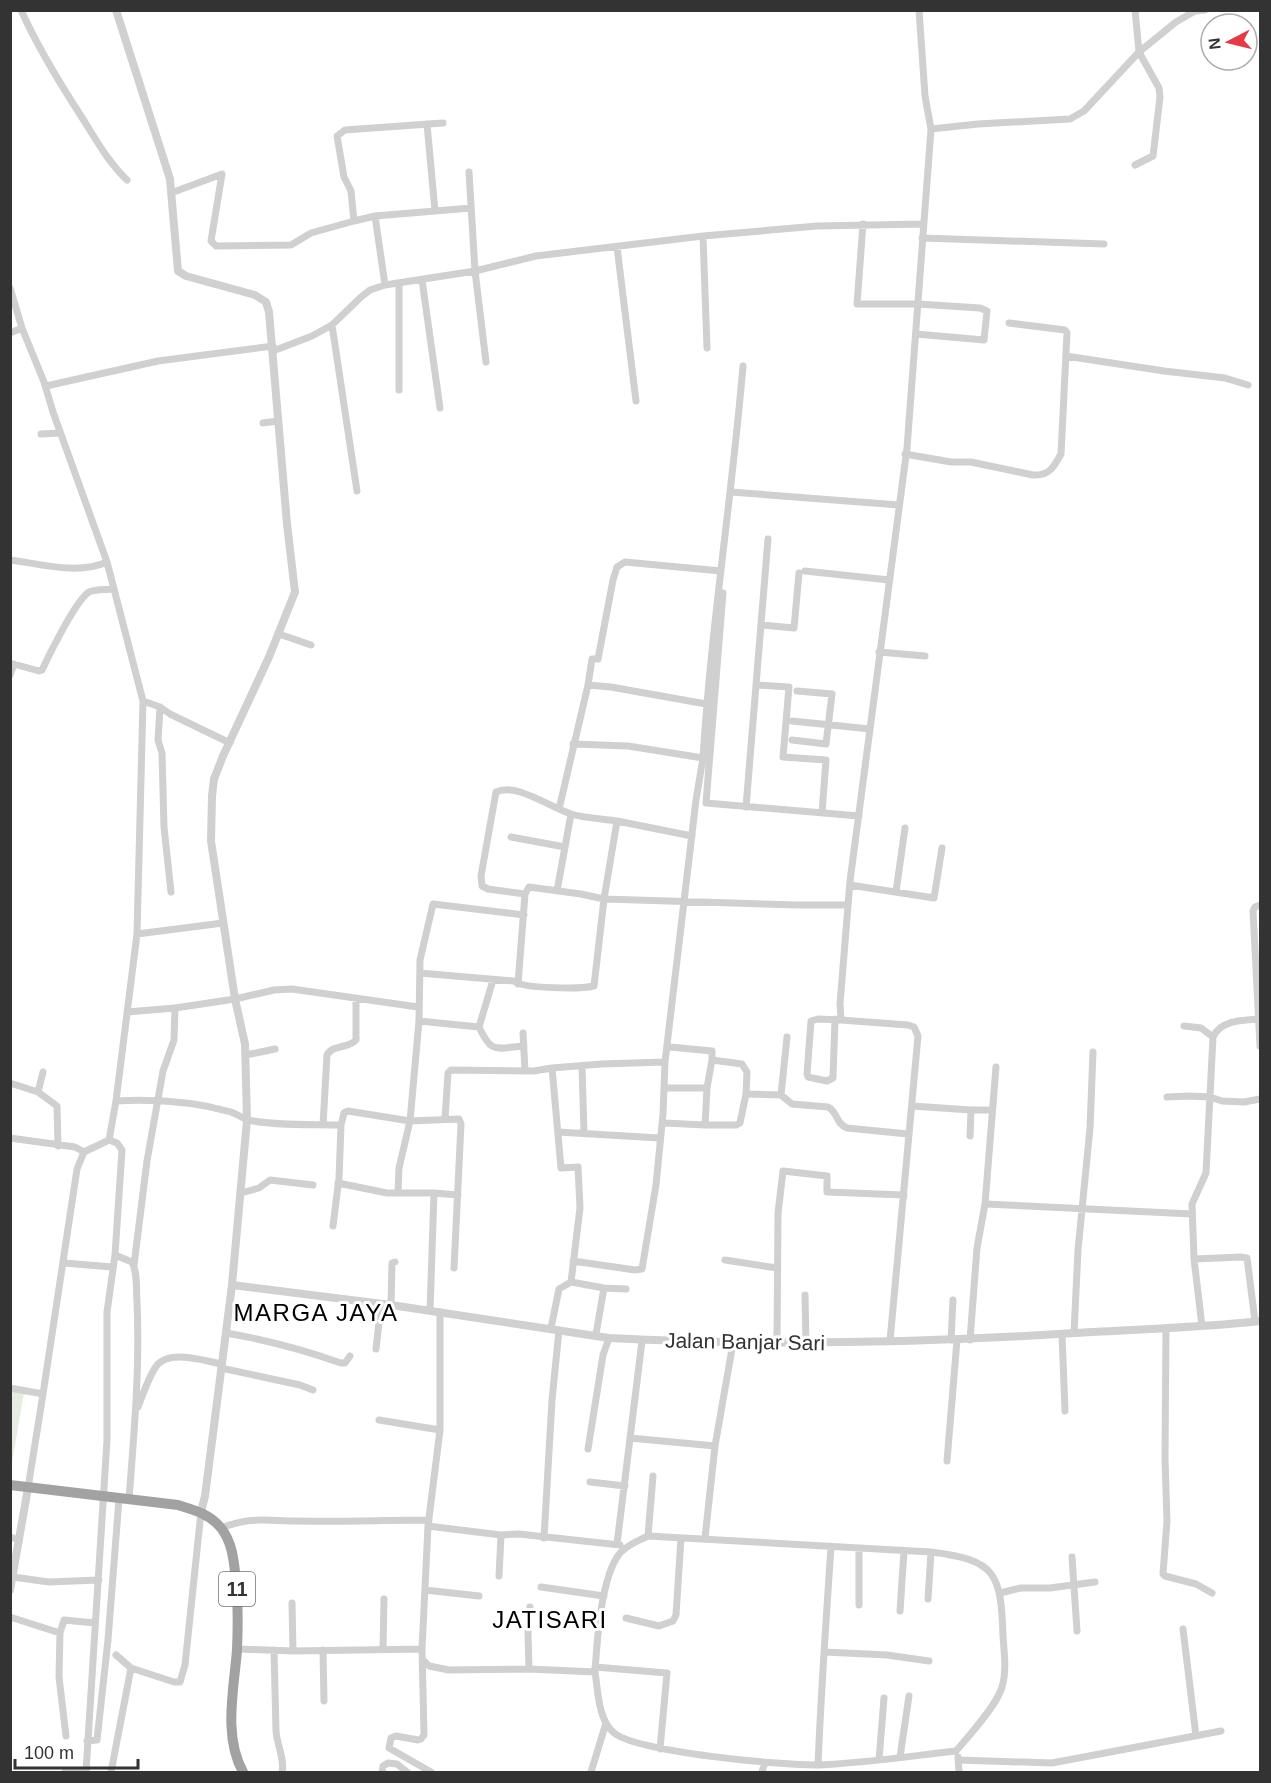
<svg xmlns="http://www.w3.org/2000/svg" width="1271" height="1783" viewBox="0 0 1271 1783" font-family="Helvetica,sans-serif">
<rect width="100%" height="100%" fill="#fff"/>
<!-- green -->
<path fill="#e6ecdf" d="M10 1390 24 1393 12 1462H10Z"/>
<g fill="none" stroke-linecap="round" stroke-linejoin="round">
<!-- minor -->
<path stroke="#d0d0d0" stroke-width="7" d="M21 10C38 48 59 82 81 116 95 138 108 162 127 180
M1135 10 1139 52 1159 88 1160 97 1153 156 1135 165
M427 124 435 211
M931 129 978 124 1070 119 1084 111 1139 52 1176 22 1195 11 1205 10
M469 172 475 271 486 362
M171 193 222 174 211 241 216 246 291 245 311 233 354 221 375 216 471 208
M375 216 385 285
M354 221 351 191 344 177 337 136 345 130 443 123
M863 224 857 304H918L980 308 987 311 984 340 916 334
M703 236 707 348
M922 238 1104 244
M617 247 636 401
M422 280 440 408
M10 288 22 328 44 382 53 412 107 562 143 701 137 934 116 1101 109 1140 84 1152 77 1169 43 1394
M332 325 357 491
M10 333 22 328
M273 351 312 336 332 325 361 297 370 290 385 285 475 271 536 256 703 236 817 226 923 224
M1066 356 1164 371 1225 378 1248 385
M46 386 158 361 273 346
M399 390V284
M263 423 278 421
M41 434 60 433
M905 454 951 462H971L1033 475C1049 476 1054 467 1061 454L1067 333 1065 330 1009 323
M731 492 899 505
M10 560C41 564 78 575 107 562
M805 571 889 580
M723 593 706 803 859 816
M761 625 794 628 799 573
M279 634 311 645
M879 652 925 656
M10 663 39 671 42 670C49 655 76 600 89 592 96 589 106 590 113 589
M10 675 14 664
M588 685 592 659H598L613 580 617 567 625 562 721 571
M757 685 789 687 783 757 826 760 822 813
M143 701 160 707 170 714 230 743
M160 707 158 740 162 753 164 827 171 892
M792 721 870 729
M792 740 826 744 832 694 797 691
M573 744 628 746 703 758 696 800 665 1062
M703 758C711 627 732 497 743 366
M746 807 768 539
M559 809 588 685 611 687 706 704
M617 821 692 836
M511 837 565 847
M850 885 934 898 942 848
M557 891 571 814
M896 892 905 828
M1260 905 1255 907 1253 911 1260 1046
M137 934 223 923
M420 973 514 981C523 989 581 989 594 986L604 899 617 821C602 819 585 818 571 814 551 808 516 782 496 792L481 876 482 886 488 889 525 894
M518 984 525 894 529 887 581 894 604 899 797 905H848
M175 1008 235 999 274 990 292 989 418 1007
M127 1012 175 1008 174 1040 163 1071 147 1161 134 1265
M835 1019 833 1078 827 1081 808 1077 807 1074 811 1021 818 1019 841 1020
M419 1021 479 1027 493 980
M1184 1026 1201 1028 1213 1037
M479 1027C492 1055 496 1048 524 1046
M523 1033 525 1071
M670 1047 712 1051V1060
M246 1055 275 1049
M582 1066 584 1133
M10 1083 38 1092 57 1106 58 1146
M668 1088H707L705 1125H736L740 1123 746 1094
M707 1088 712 1060 742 1064 747 1072 746 1094 781 1095 792 1104 828 1107C838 1112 835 1123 847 1128L908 1134
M38 1092 43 1072
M781 1095 787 1037
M1167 1097 1189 1096 1210 1097 1222 1101 1244 1102 1260 1099
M116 1101C154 1099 195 1102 231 1112 237 1114 242 1118 248 1120 275 1126 313 1124 341 1125L344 1113 348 1111 410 1121 419 1021 420 960 433 904 524 915
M912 1106 971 1110 970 1136
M971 1110H992
M445 1119 448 1073 451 1070 534 1071 552 1068
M665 1123 705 1125
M323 1125 327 1055C333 1044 348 1049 356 1040V998
M558 1132 659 1138
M10 1138 75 1147 84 1152
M109 1140 117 1143 122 1150 115 1255 132 1262C138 1274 136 1289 137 1302 140 1368 134 1434 129 1499
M338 1183 387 1193H434L430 1311
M241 1193 259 1188 270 1180 313 1185
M398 1193 399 1168 410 1121 459 1119 461 1124 454 1268
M434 1193 458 1195
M985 1204 1192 1214
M333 1226 339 1178 341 1125
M1194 1259 1241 1257 1247 1258 1255 1321
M725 1260 777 1268
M64 1263 112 1267
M571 1282 580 1208 578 1167 561 1168 552 1068 601 1064 665 1062 663 1114 656 1185 642 1269 635 1270 573 1261
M805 1295 806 1343
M391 1305 392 1263 395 1262
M1202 1326 1194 1259 1192 1204 1206 1173 1213 1037C1221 1020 1243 1020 1260 1019
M551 1328 559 1289 571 1282 604 1288 626 1289
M1166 1328 1165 1459 1167 1521 1163 1574 1165 1576 1196 1584 1212 1593
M226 1333C268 1340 301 1349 341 1363H345L350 1356
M1074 1333 1078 1250 1090 1128 1093 1052
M596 1334 604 1288
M1062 1334 1065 1411
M951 1340 953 1300
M970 1340 977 1248 985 1204 996 1067
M777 1341 778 1213 783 1171 827 1176V1192L904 1195
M890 1341 918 1036 914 1027 908 1025 841 1020 840 1004 850 881 907 448 931 129 925 96 919 10
M376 1349 381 1304
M221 1368 300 1385 313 1390
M10 1388 43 1394 28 1488
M138 1407C143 1394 148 1379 155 1368 167 1348 204 1361 222 1364
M379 1420 440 1430
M630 1438 715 1446
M588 1449 603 1355 609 1338
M947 1461 957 1340
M590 1482 625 1486
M428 1526 501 1535 519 1534 620 1545
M221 1528C252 1516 267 1521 299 1521 342 1522 386 1520 429 1520
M648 1536 653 1476
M10 1537 19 1540
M544 1538 552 1400 559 1330
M705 1538 715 1446 733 1343
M617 1544 642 1341
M1072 1557 1077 1631
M499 1576 501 1535
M13 1577 49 1582 99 1580
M541 1587 604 1596
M425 1590 479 1596
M1000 1593 1021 1588H1050L1095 1582
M928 1599 931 1552
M292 1603 293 1651
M859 1605V1549
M900 1611 904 1551
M10 1617 60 1633 64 1620 95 1623
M626 1618 659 1626 673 1621 676 1615 681 1538
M1183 1629 1196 1736
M60 1633 59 1677 66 1736
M237 1649 293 1651 422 1649
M383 1649 384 1599
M274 1650 276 1731C277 1745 285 1760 282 1772
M323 1650 324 1701
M824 1652 887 1655 929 1661
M116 1655 131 1668
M424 1661 429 1666 449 1670 529 1669 595 1672C598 1690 598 1719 613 1732 634 1752 786 1766 819 1765 865 1763 911 1756 956 1751 969 1736 997 1705 1002 1687 1007 1671 1004 1652 1003 1636 1001 1573 996 1560 931 1552L648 1536C638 1541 627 1545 620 1553 601 1576 597 1641 595 1672
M595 1667 667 1673 660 1749
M529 1669 528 1633 530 1607
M87 1741 97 1740 108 1640 119 1499
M900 1757 909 1696
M958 1757 959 1772
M879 1760 884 1698
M958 1760 1052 1763 1221 1731
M818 1765C821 1692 826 1620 831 1547
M65 1772 86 1771
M86 1772 107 1440V1312L115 1255
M111 1772 131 1668 174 1682H180L185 1665 201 1512
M382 1772 383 1766 388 1763 397 1764 407 1772
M431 1772 389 1748 391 1738 396 1736 418 1740 421 1739 424 1735 422 1649 428 1526 440 1430V1312
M591 1772 606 1723
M762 1772 765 1762"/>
<!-- tertiary -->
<path stroke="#d0d0d0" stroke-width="8" d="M116 10 170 179 178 271 186 276 255 295 266 302 269 312 287 524 295 592 269 657 223 756 214 779 212 796 211 841 235 999 245 1044 247 1120 232 1285 205 1496 201 1512
M232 1285 391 1305 609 1338C764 1346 920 1343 1075 1333 1137 1329 1199 1328 1260 1321
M10 1590 28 1488"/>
<!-- trunk -->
<path stroke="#a2a2a2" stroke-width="10" d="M10 1485 178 1505C194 1510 210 1514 221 1528 233 1543 234 1563 236 1581 238 1603 238 1627 237 1650 234 1689 223 1736 243 1772"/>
</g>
<g text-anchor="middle" stroke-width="6" stroke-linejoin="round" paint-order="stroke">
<!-- shield labels -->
<rect fill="#fff" stroke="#707070" stroke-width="1.5" x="219" y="1572" width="36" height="34" rx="4.5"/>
<g font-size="20" font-weight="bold" fill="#333">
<text x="237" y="1596">11</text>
</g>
<!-- street labels -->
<g font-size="21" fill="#333" stroke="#fff">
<text transform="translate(745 1342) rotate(1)" y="7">Jalan Banjar Sari</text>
</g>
<!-- quarter labels -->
<g font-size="24" letter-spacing="1.5" fill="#000" stroke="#fff">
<text x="316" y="1321">MARGA JAYA</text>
<text x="550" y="1628">JATISARI</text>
</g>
</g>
<!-- border -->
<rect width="1271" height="1783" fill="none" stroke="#333333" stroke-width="24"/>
<!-- north arrow -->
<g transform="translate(1229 42) rotate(263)"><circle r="28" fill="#ffffff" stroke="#adadad" stroke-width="1.5"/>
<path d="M0-4.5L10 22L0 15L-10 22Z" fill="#e63946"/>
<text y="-9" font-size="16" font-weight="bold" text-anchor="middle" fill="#333333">N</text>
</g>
<!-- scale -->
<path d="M15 1759v9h123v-9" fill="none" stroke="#333333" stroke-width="3"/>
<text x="24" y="1759" font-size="18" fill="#333333" stroke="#ffffff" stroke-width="4.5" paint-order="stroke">100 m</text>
</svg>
